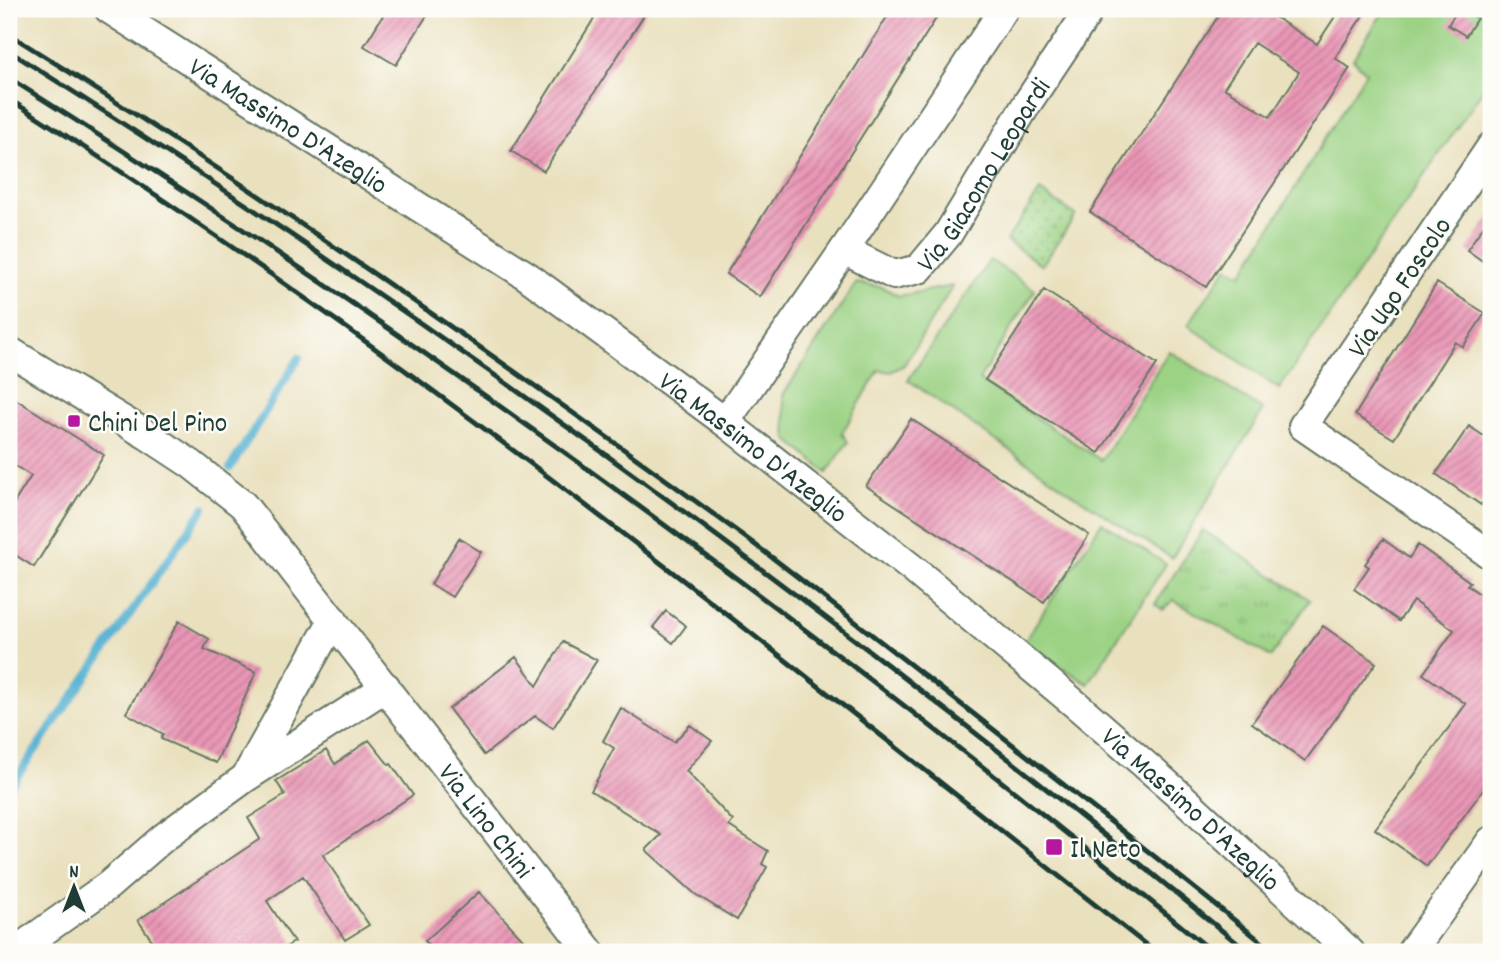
<svg xmlns="http://www.w3.org/2000/svg" width="1500" height="961" viewBox="0 0 1500 961" font-family="Dekko,sans-serif">
<defs>
<pattern id="grass-dots" width="8" height="8" patternUnits="userSpaceOnUse" patternTransform="scale(1.75)"><rect width="8" height="8" fill="#9bd284"/><path d="M2 2h.1M6 6h.1" fill="none" stroke="#7eac6d" stroke-width="1.8" stroke-linecap="round"/></pattern>
<pattern id="park-tufts" width="24" height="20" patternUnits="userSpaceOnUse" patternTransform="scale(1.75)"><rect width="24" height="20" fill="#9bd284"/><path d="M3 7l-1-3M5 7V3M7 7l1-3M15 17l-1-3M17 17v-4M19 17l1-3" fill="none" stroke="#7eac6d"/></pattern>
<pattern id="building-hatch" width="6" height="6" patternUnits="userSpaceOnUse" patternTransform="scale(1.75)"><rect width="6" height="6" fill="#ea96b6"/><path d="M-1 1l2-2M0 6l6-6M5 7l2-2" fill="none" stroke="#bd7c95"/></pattern>
</defs>
<rect width="100%" height="100%" fill="#fdfcf7"/>
<filter id="ink" filterUnits="userSpaceOnUse"><feTurbulence type="fractalNoise" baseFrequency=".0143" numOctaves="2"/><feDisplacementMap in="SourceGraphic" scale="14" xChannelSelector="R" yChannelSelector="G"/><feConvolveMatrix kernelMatrix="1 2 1 2 8 2 1 2 1" color-interpolation-filters="sRGB"/></filter>
<filter id="wash" filterUnits="userSpaceOnUse"><feTurbulence type="fractalNoise" baseFrequency=".00686" numOctaves="4" result="noise"/><feDisplacementMap in="SourceGraphic" scale="28" xChannelSelector="R" yChannelSelector="G"/><feGaussianBlur stdDeviation="1.57" result="paint"/><feColorMatrix in="noise" values="0 0 0 0 0 0 0 0 0 0 0 0 0 0 0 0 0 1.4 0 .05"/><feComposite in="paint" operator="in"/></filter>
<g filter="url(#wash)">
<rect width="100%" height="100%" fill="#e9e0bd"/>
<!-- grass -->
<path fill="url(#grass-dots)" stroke="#5d885c" stroke-width="2" d="M1040 191 1076 215 1042 265 1006 241Z"/>
<!-- park -->
<path fill="url(#park-tufts)" stroke="#5d885c" stroke-width="2" d="M1203 530 1310 600 1271 657 1173 600 1163 610 1155 604Z"/>
<!-- garden -->
<path fill="#9bd284" stroke="#5d885c" stroke-width="2" d="M1385 9H1491V78L1279 389 1188 325 1227 267 1242 274 1366 72 1353 59Z
M990 260 1035 290 979 380 1101 460 1169 351 1263 410 1172 558 1079 498 908 380Z
M856 283 882 287 899 296 953 286 904 365 891 372 879 370 842 433 848 442 827 473 787 439 783 395Z
M1102 522 1166 564 1088 684 1024 642Z"/>
<g fill="none" stroke-linecap="round" stroke-linejoin="round">
<!-- stream -->
<path stroke="#53b0d1" stroke-width="8" d="M230 468 299 358
M9 788 204 508"/>
</g>
<g id="blocks">
<!-- building -->
<path fill="url(#building-hatch)" fill-rule="evenodd" d="M387 9H431L396 65 364 46Z
M600 9H648L544 171 511 151Z
M892 9H942L760 297 726 274Z
M1223 9H1262L1317 44 1340 9H1367L1335 58 1350 68 1206 287 1090 212ZM1254 43 1299 72 1270 117 1224 88Z
M1458 9H1462L1477 18 1466 36 1448 25Z
M1491 215V267L1467 250Z
M1437 283 1485 313 1463 347 1455 342 1394 439 1355 415Z
M1044 290 1157 364 1099 453 985 380Z
M9 395 104 455 34 567 9 551V511L31 476 9 462Z
M911 419 1089 535 1044 602 866 486Z
M1469 426 1491 441V490L1481 505 1436 474Z
M459 538 481 552 452 597 431 584Z
M1383 539 1409 558 1418 545 1470 582 1467 585 1491 602V779L1427 866 1375 829 1466 704 1423 674 1454 630 1413 601 1399 621 1354 589 1369 567 1365 564Z
M666 611 686 626 673 643 653 627Z
M179 621 209 639 204 649 256 672 216 763 161 739 163 734 126 713Z
M1323 626 1376 663 1305 761 1252 723Z
M563 642 597 660 553 728 535 716 484 755 449 709 516 657 537 686Z
M621 708 674 742 690 725 712 741 686 771 733 821 729 826 768 851 762 864 767 867 737 920 695 894 646 850 661 835 591 791 614 748 603 741Z
M369 740 389 765 391 764 413 795 323 855 369 925 345 940 303 876 267 901 294 942 278 952H160L138 920 260 839 248 818 285 795 276 781 326 750 335 764Z
M479 892 535 952H435L425 941Z"/>
</g>
</g>
<g filter="url(#ink)">
<use href="#blocks" fill-opacity="0" stroke="#667664" stroke-width="2"/>
<g fill="none" stroke-linecap="round" stroke-linejoin="round">
<defs>
<g id="minor">
<path id="s1" d="M109 9 527 276 725 422 913 569 1080 708 1183 798 1350 952"/>
<path d="M1491 147 1303 426 1491 555"/>
<path id="s2" d="M844 250 894 275 919 269 948 234 1028 102 1090 9"/>
<path id="s3" d="M9 351 147 435 191 464 243 505 590 952"/>
<path d="M725 422 844 250 1004 9"/>
<path d="M248 773 333 620"/>
<path d="M14 952 109 885 163 838 245 778 386 687"/>
<path d="M1411 952 1491 841"/>
</g>
</defs>
<!-- minor casing -->
<use href="#minor" stroke="#667664" stroke-width="32"/>
<!-- minor -->
<use href="#minor" stroke="#fff" stroke-width="28"/>
<!-- rail -->
<path stroke="#1f3d34" stroke-width="5" d="M9 34C260 191 503 360 742 535 795 574 846 615 898 655 1024 753 1150 852 1274 952
M9 51C442 323 854 627 1248 952
M9 78C429 342 830 637 1213 952
M9 99C412 354 781 658 1155 952"/>
</g>
</g>
<!-- markers -->
<g fill="#b5179e" stroke="#fdfcf7" stroke-width="2.5">
<rect x="67" y="414" width="14" height="14" rx="3.5"/>
<rect x="1045" y="838" width="18" height="18" rx="3.5"/>
</g>
<g text-anchor="middle" stroke-width="5" stroke-linejoin="round" paint-order="stroke">
<!-- street labels -->
<g font-size="28" fill="#1f3d34" stroke="#fdfcf7">
<text dy="10" stroke="none"><textPath href="#s1" startOffset="214">Via Massimo D'Azeglio</textPath></text>
<text dy="10" stroke="none"><textPath href="#s2" startOffset="196">Via Giacomo Leopardi</textPath></text>
<text transform="translate(1398 286) rotate(-56)" y="10">Via Ugo Foscolo</text>
<text dy="10" stroke="none"><textPath href="#s1" startOffset="780">Via Massimo D'Azeglio</textPath></text>
<text dy="10" stroke="none"><textPath href="#s1" startOffset="1348">Via Massimo D'Azeglio</textPath></text>
<text dy="10" stroke="none"><textPath href="#s3" startOffset="679">Via Lino Chini</textPath></text>
</g>
<!-- poi labels -->
<g font-size="28" fill="#1f3d34" stroke="#fdfcf7" text-anchor="start">
<text x="88" y="431">Chini Del Pino</text>
<text x="1070" y="857">Il Neto</text>
</g>
</g>
<!-- margin -->
<rect width="1500" height="961" fill="none" stroke="#fdfcf7" stroke-width="35"/>
<!-- north arrow -->
<g transform="translate(74 887)" stroke="#fdfcf7" stroke-width="5" paint-order="stroke">
<path d="M0-5L12 26L0 18L-12 26Z" fill="#1f3d34"/>
<text y="-10" font-size="19" font-weight="bold" text-anchor="middle" fill="#1f3d34">N</text>
</g>
</svg>
